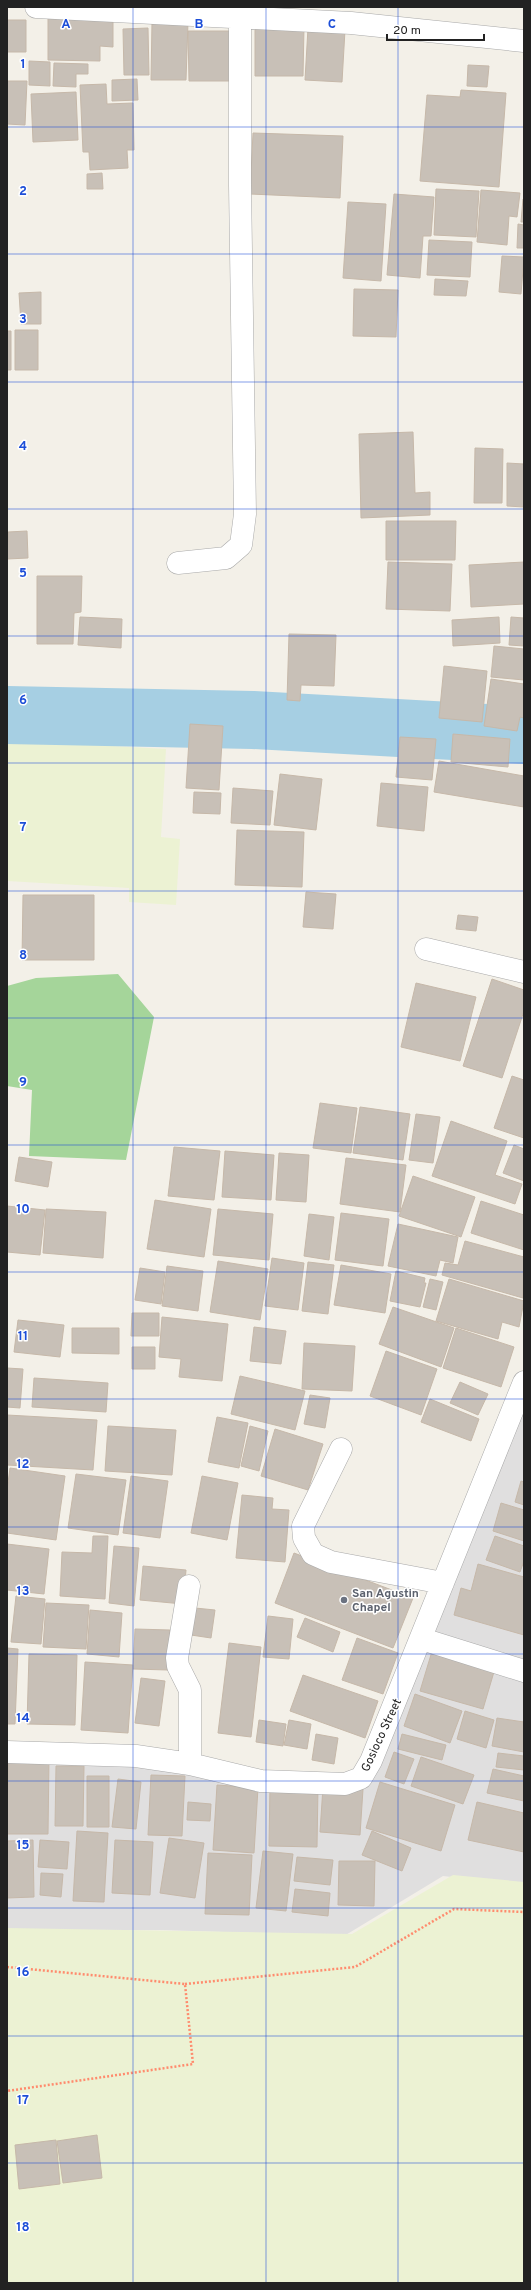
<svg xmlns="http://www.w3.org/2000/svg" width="531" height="2290" viewBox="0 0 531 2290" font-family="Overpass,sans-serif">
<rect width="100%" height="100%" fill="#f3f0e8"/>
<!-- residential -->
<path fill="#e0dfdf" d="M524 1383V1885L443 1876 344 1936 161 1930 7 1931V1760L89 1763 311 1784 354 1799Z"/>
<!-- farmland -->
<path fill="#ecf2d3" d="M7 740 166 749 161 837 180 839 176 905 129 902V888L7 881Z
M453 1875 524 1882V2283H7V1928L352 1934Z"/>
<!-- forest -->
<path fill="#a5d59a" d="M118 974 154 1017 126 1160 29 1156 32 1090 7 1086V986L36 978Z"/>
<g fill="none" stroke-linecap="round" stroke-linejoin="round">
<!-- river -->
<path stroke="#a6cfe3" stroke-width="58" d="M7 715 253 720 524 735"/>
</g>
<!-- building -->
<path fill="#c8c0b7" stroke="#c6b8a9" d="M48 14H113V47L100 46V61L48 60Z
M7 20H26V52H7Z
M152 22H188L186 80H151Z
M255 27H304L303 76H255Z
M148 28 149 75H124L123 29Z
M308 28 345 30 342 82 305 80Z
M188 31H232V81H189Z
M29 61 50 62V86L29 85Z
M54 63 88 64V74H76V87L53 86Z
M468 65 489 66 487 87 467 86Z
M137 79 138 100 112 101V80Z
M7 81H27L25 125 7 124Z
M106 84 107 104 133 103 134 150H127L128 168 90 170 89 152H83L80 85Z
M461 90 506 93 499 187 420 181 427 95 460 97Z
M76 92 78 140 33 142 31 94Z
M253 133 343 136 340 198 250 194Z
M102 173 103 189H87V174Z
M436 189 479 191 476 237 434 235Z
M481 190 520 193 517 217 509 216 507 245 477 242Z
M394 194 434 197 431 236H423L420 278 387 275Z
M523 199H524V222H521Z
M348 202 386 204 381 281 343 278Z
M518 224 524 225V248H517Z
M429 240 472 242 470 277 427 275Z
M502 256 524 257 521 294 499 292Z
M435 279 468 281 466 296 434 295Z
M354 289 398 290 396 337 353 336Z
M41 292V324H21L19 293Z
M15 330H38V370H15Z
M7 331H11V370H7Z
M413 432 415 493 430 492V515L361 518 359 434Z
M475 448 503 449 502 503H474Z
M507 463 524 464V507L507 506Z
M386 521H456L455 560H386Z
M27 531 28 558 7 559 8 532Z
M388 562 452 564 450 611 386 609Z
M524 562V604L471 607 469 565Z
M37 576H82L81 612 74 613 73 644H37Z
M80 617 122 619 121 648 78 645Z
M499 617 500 643 453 646 452 620Z
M511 617 524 618V646L509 645Z
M289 634 336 635 334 686 301 685 300 701 287 700Z
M494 646 524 649V680L491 677Z
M444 666 487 671 482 722 439 718Z
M491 679 524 684V718L520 717 517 731 484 726Z
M190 724 223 726 219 790 186 788Z
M453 734 510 739 508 767 451 762Z
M400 737 436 739 432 780 396 777Z
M439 761 524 776V807L434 792Z
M280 774 322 779 316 830 274 825Z
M381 783 428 787 424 831 377 826Z
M233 788 273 791 270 825 231 823Z
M194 792 221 793 220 814 193 813Z
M237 830 304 832 302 887 235 885Z
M306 892 336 894 333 929 303 927Z
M23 895H94V960H22Z
M458 915 478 917 476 931 456 929Z
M492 979 524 990V1011L502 1078 463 1066Z
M416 983 476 997 460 1061 401 1047Z
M512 1076 524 1080V1138L494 1128Z
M320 1103 357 1108 351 1153 313 1148Z
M360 1107 410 1114 403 1160 353 1153Z
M416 1114 440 1117 433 1163 409 1160Z
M451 1121 507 1141 495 1175 522 1184 515 1204 432 1176Z
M514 1145 524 1149V1181L503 1173Z
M174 1147 220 1151 214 1200 168 1196Z
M225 1151 274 1155 271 1200 222 1197Z
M279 1153 309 1155 306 1202 276 1200Z
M19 1157 52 1162 48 1187 15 1181Z
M346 1158 406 1165 400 1212 340 1204Z
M413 1176 475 1197 461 1237 399 1216Z
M155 1200 211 1209 204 1257 147 1249Z
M481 1201 524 1215V1250L471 1233Z
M7 1206 45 1210 40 1255 7 1252Z
M46 1209 106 1212 103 1258 43 1253Z
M218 1209 273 1214 269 1260 213 1255Z
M341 1213 389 1219 383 1266 335 1260Z
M309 1214 334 1217 329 1260 304 1256Z
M398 1224 458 1237 453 1263 440 1260 436 1276 388 1266Z
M465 1241 524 1257 523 1298 442 1275 445 1263 458 1265Z
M272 1258 304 1263 298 1310 265 1306Z
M218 1261 268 1269 260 1320 210 1312Z
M308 1262 334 1265 328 1314 302 1311Z
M341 1265 391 1274 385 1313 334 1305Z
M167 1266 203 1271 198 1311 162 1306Z
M140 1268 165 1272 161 1304 135 1300Z
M396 1271 425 1278 424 1283H426L420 1307 390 1301Z
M430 1279 443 1282 436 1310 423 1307Z
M449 1279 524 1301 519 1327 502 1322 498 1339 436 1321Z
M393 1307 454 1328 441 1367 379 1344Z
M132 1313H159V1336H131Z
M162 1317 228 1324 222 1381 179 1377 181 1359 159 1357Z
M18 1320 64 1325 60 1357 14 1352Z
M254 1327 286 1331 281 1364 250 1361Z
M72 1328H119V1354L72 1353Z
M456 1328 514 1347 501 1387 443 1368Z
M304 1343 355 1346 352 1391 302 1389Z
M132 1347H155V1369H132Z
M386 1351 437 1369 421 1415 370 1396Z
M7 1368 23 1369 20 1408 7 1407Z
M240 1376 305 1391 295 1430 231 1414Z
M34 1378 108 1383 106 1412 32 1407Z
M460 1382 488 1394 478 1415 450 1403Z
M310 1395 330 1398 325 1428 304 1424Z
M430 1399 479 1419 471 1441 421 1422Z
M7 1415 97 1420 93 1470 7 1465Z
M217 1417 248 1423 239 1468 208 1462Z
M108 1426 176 1430 172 1475 105 1471Z
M250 1426 268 1431 259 1471 241 1466Z
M275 1429 323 1444 308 1490 261 1476Z
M10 1468 65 1476 56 1540 7 1533V1490Z
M76 1474 126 1480 118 1535 68 1528Z
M131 1476 168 1481 160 1538 123 1533Z
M202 1476 238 1483 227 1540 191 1533Z
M521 1481 524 1482V1505L515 1502Z
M242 1495 273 1498 272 1509 289 1510 285 1562 236 1558Z
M501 1503 524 1510V1541L493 1531Z
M93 1536H108L105 1599 60 1596 62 1552 92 1553Z
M495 1536 524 1546V1561L520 1572 486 1560Z
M7 1544 49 1549 44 1594 7 1590Z
M114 1546 139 1548 134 1606 109 1603Z
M294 1553 413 1598 393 1648 275 1603Z
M478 1564 524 1577V1635L454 1615 461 1588 471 1591Z
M143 1566 186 1570 183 1604 140 1600Z
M16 1596 45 1599 41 1644 11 1642Z
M46 1603 89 1605 86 1649 43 1647Z
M195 1608 215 1610 211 1638 191 1635Z
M90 1610 122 1613 119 1657 87 1654Z
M268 1616 293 1619 289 1659 263 1657Z
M305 1618 340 1632 333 1652 297 1637Z
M135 1629 170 1630 168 1670 133 1669Z
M357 1638 398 1653 383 1694 342 1680Z
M229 1643 261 1647 251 1737 218 1733Z
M7 1648 18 1649 15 1724H7Z
M433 1648 496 1665 483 1709 420 1691Z
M29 1654 77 1655 75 1725 27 1724Z
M85 1662 133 1665 128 1733 81 1730Z
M303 1675 378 1701 365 1738 290 1711Z
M141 1678 165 1681 159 1726 135 1723Z
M415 1694 462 1711 450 1743 404 1726Z
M465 1711 494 1720 486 1748 457 1739Z
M497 1718 524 1722V1752L492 1746Z
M259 1720 286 1724 283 1746 256 1742Z
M289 1720 311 1724 307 1749 284 1745Z
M316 1734 338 1738 334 1764 312 1760Z
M402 1734 446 1745 442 1760 398 1749Z
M394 1752 414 1759 404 1784 385 1777Z
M498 1753 524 1756V1770L496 1767Z
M8 1757 49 1758 48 1834H7Z
M421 1757 474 1775 463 1804 411 1786Z
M56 1766H84L83 1826H55Z
M493 1769 524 1776V1801L487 1793Z
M151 1775 185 1776 182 1836 148 1835Z
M87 1776H109V1827H87Z
M118 1779 141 1782 136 1829 112 1827Z
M380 1782 455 1805 441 1851 366 1828Z
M217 1785 258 1788 254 1853 213 1850Z
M270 1785 318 1786 317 1847 269 1846Z
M323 1787 363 1789 360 1835 320 1832Z
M188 1802 211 1804 210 1821 187 1820Z
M477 1802 524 1813V1852L468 1840Z
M77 1831 108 1833 104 1902 73 1901Z
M372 1831 411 1848 402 1871 362 1855Z
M169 1838 204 1843 195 1898 160 1893Z
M33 1840 34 1897 7 1898V1841Z
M40 1840 69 1842 67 1869 38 1867Z
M115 1840 153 1842 150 1895 112 1893Z
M263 1851 293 1854 286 1911 256 1908Z
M208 1853 252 1855 249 1915 205 1914Z
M297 1857 333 1860 330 1885 294 1881Z
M339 1861H375L374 1906 338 1905Z
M41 1873 63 1874 61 1897 40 1895Z
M295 1889 330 1893 328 1916 292 1912Z
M97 2135 102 2178 63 2183 57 2141Z
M56 2140 60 2184 19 2189 15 2145Z"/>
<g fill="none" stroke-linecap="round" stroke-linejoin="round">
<defs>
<path id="minor" d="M36 7 351 23 524 41
M178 563 226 558 241 545 245 514 240 185V18
M426 949 524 972
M341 1449 303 1526 304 1538 313 1554 331 1562 443 1583
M189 1586 177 1658 178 1666 190 1690V1764
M422 1639 524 1671
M7 1752 136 1756 190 1764 261 1781 345 1784 361 1778 371 1761 524 1382"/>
</defs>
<!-- minor casing -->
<use href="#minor" stroke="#a9a9a9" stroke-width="23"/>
<!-- path -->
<path stroke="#ff8b6d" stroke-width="2.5" stroke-dasharray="2 2" stroke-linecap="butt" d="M7 1967 185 1984 193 2064 7 2091
M185 1984 355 1967 454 1909 524 1912"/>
<!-- minor -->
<use href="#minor" stroke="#fff" stroke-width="22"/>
</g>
<!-- grid -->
<path fill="none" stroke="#1d4ed8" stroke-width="1" stroke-opacity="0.55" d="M133 7V2283M266 7V2283M398 7V2283M7 127H524M7 254H524M7 382H524M7 509H524M7 636H524M7 763H524M7 891H524M7 1018H524M7 1145H524M7 1272H524M7 1399H524M7 1527H524M7 1654H524M7 1781H524M7 1908H524M7 2036H524M7 2163H524"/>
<!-- markers -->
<circle fill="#6b7280" stroke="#fff" stroke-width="1.5" cx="344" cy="1600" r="4"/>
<g text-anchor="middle" stroke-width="3" stroke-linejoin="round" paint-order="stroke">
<!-- worship labels -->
<g font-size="12" font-weight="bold" fill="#5b616d" stroke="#fff" text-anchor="start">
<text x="352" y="1597">San Agustin<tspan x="352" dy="14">Chapel</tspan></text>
</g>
<!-- street labels -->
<g font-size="12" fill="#222" stroke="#fff">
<text transform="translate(381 1735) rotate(-65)" y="4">Gosioco Street</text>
</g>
</g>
<g font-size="13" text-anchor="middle" font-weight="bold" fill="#1d4ed8" stroke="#fff" stroke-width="3" stroke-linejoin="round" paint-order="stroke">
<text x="66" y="28">A</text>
<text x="199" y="28">B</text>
<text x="332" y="28">C</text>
<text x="23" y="68">1</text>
<text x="23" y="195">2</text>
<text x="23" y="323">3</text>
<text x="23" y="450">4</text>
<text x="23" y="577">5</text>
<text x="23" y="704">6</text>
<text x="23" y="831">7</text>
<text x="23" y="959">8</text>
<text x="23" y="1086">9</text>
<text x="23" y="1213">10</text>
<text x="23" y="1340">11</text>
<text x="23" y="1468">12</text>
<text x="23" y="1595">13</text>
<text x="23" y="1722">14</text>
<text x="23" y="1849">15</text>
<text x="23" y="1976">16</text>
<text x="23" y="2104">17</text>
<text x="23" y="2231">18</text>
</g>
<!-- border -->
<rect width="531" height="2290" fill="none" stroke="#222222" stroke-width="16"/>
<!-- scale -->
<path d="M387 34v6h97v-6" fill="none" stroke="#222222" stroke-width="2"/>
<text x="393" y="34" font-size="12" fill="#222222" stroke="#ffffff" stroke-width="3" paint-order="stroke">20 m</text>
</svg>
